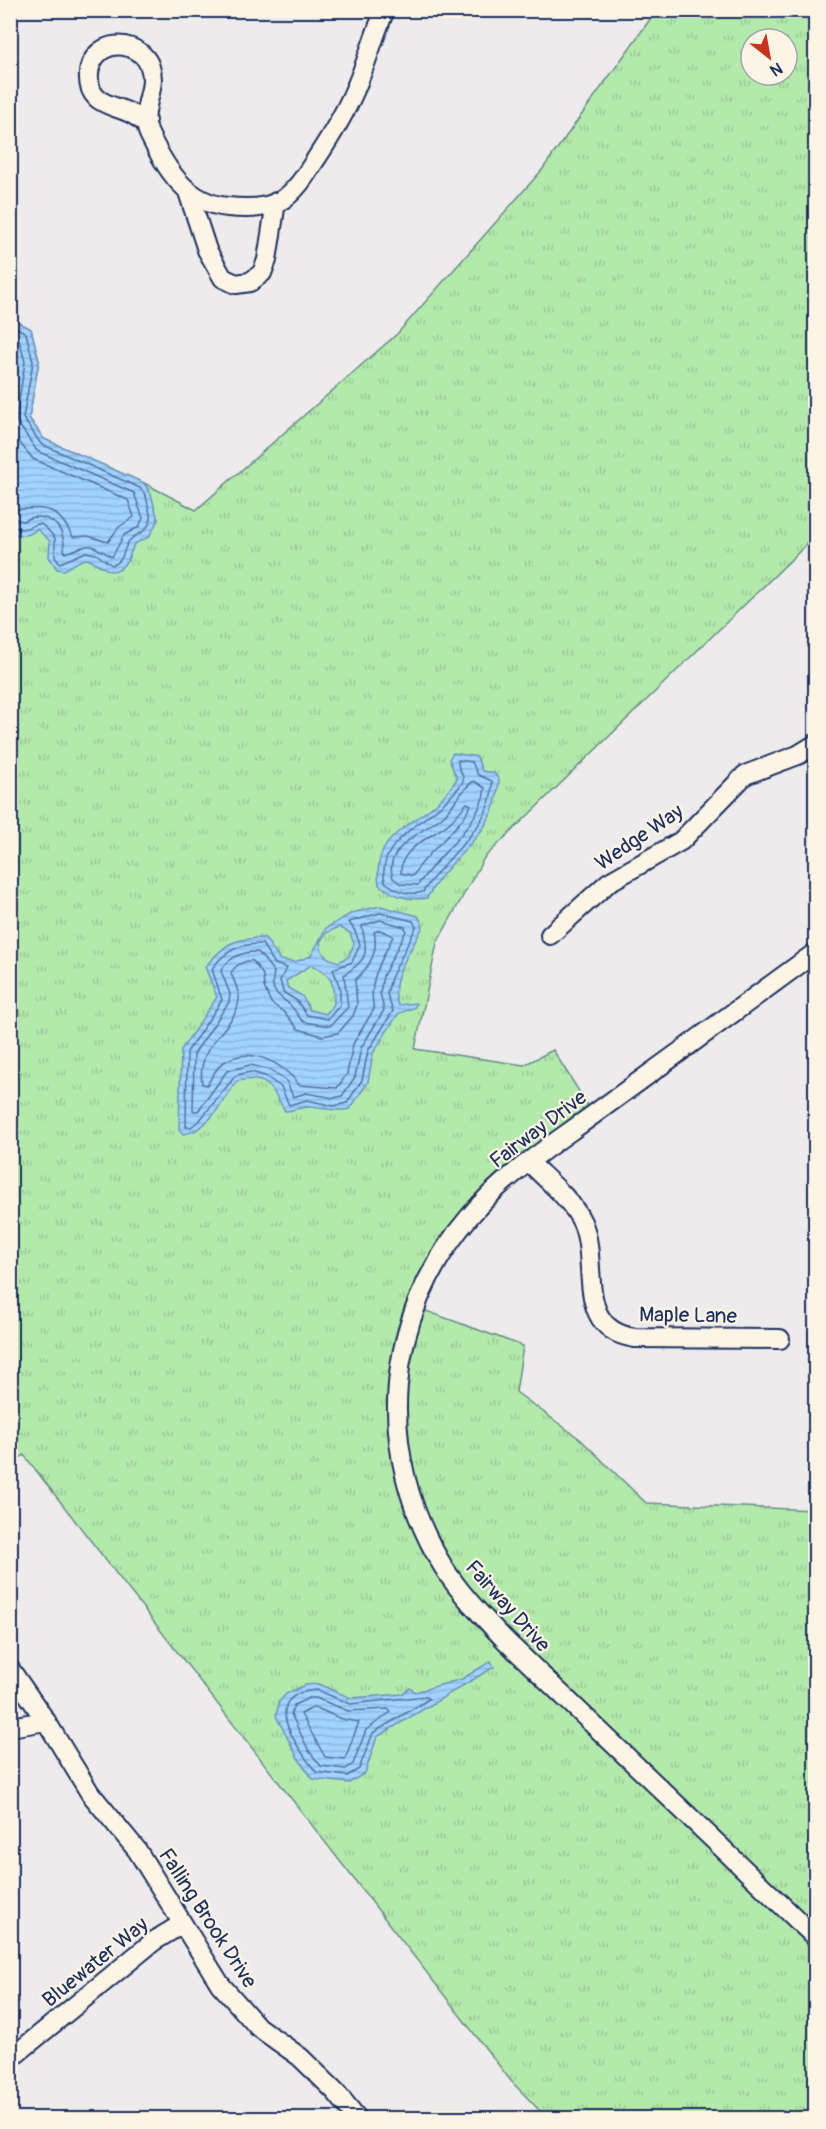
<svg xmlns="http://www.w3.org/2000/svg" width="826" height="2129" viewBox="0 0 826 2129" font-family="Pangolin,sans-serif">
<defs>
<pattern id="grass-tufts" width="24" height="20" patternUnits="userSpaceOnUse" patternTransform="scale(1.5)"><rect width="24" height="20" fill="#b3eaac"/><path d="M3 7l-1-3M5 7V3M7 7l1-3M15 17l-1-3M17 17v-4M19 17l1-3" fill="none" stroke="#99c996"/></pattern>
<pattern id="water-rules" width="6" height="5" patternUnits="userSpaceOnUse" patternTransform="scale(1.5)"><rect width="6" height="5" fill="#a1d3fe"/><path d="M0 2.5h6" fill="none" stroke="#8ab5dc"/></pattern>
</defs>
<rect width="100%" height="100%" fill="#edebec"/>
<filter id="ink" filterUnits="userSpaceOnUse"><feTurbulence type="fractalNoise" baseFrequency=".0167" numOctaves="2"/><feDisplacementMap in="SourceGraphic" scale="12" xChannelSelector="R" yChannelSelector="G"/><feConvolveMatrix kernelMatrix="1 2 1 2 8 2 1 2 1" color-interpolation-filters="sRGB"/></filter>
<g filter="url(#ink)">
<!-- grass -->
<path fill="url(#grass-tufts)" stroke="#678c85" stroke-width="1.5" fill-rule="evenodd" d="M656 11H815V528L804 547 484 858 437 943 415 1049 524 1065 553 1050 594 1115 500 1186 415 1307 523 1346 516 1392 580 1439 646 1503 815 1510V2118H547L511 2081 24 1455 11 1465V318L31 329 39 361 29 418 44 439 144 483 196 510 397 334 542 170ZM751 39H787V75H751Z"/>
<!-- water -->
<path fill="url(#water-rules)" stroke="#6b91be" stroke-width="1.5" fill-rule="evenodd" d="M11 318 31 329 39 361 29 418 44 439 144 483 151 494 158 520 149 537 134 544 128 560 119 570 110 571C83 558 93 553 64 570L57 569 49 557 50 541 37 529 30 534 18 536 11 530Z
M453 753 477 757 482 771 494 773 499 780C496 838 452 851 427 898 407 901 395 896 379 885 372 840 403 830 432 807 442 800 450 788 457 779L449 759Z
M380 906 418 916 423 926C413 949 387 980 398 1005L416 1003 415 1007 398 1014 373 1053 368 1082 350 1109C335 1112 324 1108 310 1107 302 1106 294 1111 285 1111 271 1087 268 1075 237 1081 223 1100 208 1132 183 1134L179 1129 181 1050 217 997 205 967C226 943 233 938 265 938L280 960 295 962 311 956 326 928 352 913ZM339 927 350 933 354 944 348 957 339 962C327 959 321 955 320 942L326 933ZM311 965C332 975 334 981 334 1004L326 1014 310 1010 302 996 288 988 286 981Z
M491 1661 494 1667 377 1737 365 1773 349 1783 313 1779 298 1758 276 1716 279 1702 286 1694 305 1685 318 1684 351 1698 403 1694 410 1688 415 1692 462 1679Z"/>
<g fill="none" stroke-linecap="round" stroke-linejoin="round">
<!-- shore -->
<path stroke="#51719e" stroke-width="1.5" d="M10 324 26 333 33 362 23 418 41 444 140 488 146 496 151 519C145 535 142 530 131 539 122 546 126 562 112 565L96 554 86 552 60 563 55 556V538C35 515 43 526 21 529L10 525
M10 333 19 339 25 362 16 420 37 451 134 493 143 518 139 527 124 535 112 557C85 541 93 544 65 553 63 548 65 544 63 538 59 519 38 512 23 521L10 518
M10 431 33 459 128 500 134 517 119 527 108 542 88 536 73 537C53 500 44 510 10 509
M458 760 472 762 478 775 492 781C494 828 445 855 423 892 408 896 397 891 385 882 375 841 429 821 451 796 455 792 461 786 463 781 465 774 456 768 458 760Z
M474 781 485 788C481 825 438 854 418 885L401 884 393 878C382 847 426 831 443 816 453 807 463 787 474 781Z
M467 803 471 805C458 832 428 849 413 876L401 873C399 848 432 837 448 824 455 818 461 810 467 803Z
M380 913 413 921 416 927 391 978 387 994 393 1011 368 1051 362 1080 347 1103 334 1106 307 1100 289 1105 281 1087 265 1076 251 1072 236 1075 200 1120 191 1127H186L187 1052 222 1000 212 969C224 951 241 943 262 944L275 964 287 968 280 980 283 992 297 1001 307 1015 328 1019 340 1005V988L333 969 352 962 360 945 355 931 349 922Z
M380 920 405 927 406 931 383 976 380 993 384 1010 361 1048 355 1077 342 1096 334 1098 306 1093 293 1097 287 1082 271 1070 250 1065 227 1071 198 1111H193L194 1054 229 1002 230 994 221 971C229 957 243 951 258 952L274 972C269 996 279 993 292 1007 297 1012 298 1018 304 1022L330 1026 348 1007 344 975C370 957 367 954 362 926Z
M380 930 393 936C382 961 367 980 374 1009L353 1044 347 1074 337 1088 299 1085C283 1063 250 1045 224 1062 216 1067 212 1077 207 1085L202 1084C196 1041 235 1031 239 1000 240 991 234 982 231 973 235 965 245 960 253 961L263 975 264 987 271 1003 285 1013 298 1029 322 1036 338 1033 353 1016 357 1005 355 980C370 967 379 952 374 932Z
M317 1690 350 1704 426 1696 429 1699 373 1733 359 1769 347 1776 316 1772C296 1746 257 1694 317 1690Z
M309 1698H316L348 1711 388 1709 391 1712 366 1730 353 1764 346 1769 321 1766 309 1751 291 1714 294 1705Z
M314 1707 342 1719 359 1722 345 1759 325 1757 301 1714Z"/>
<defs>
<path id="minor" d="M146 123C141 120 136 116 130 113 111 104 87 104 89 74 89 66 94 56 101 51 118 39 144 48 150 67 158 90 138 109 149 134 166 169 186 203 228 207 245 209 266 209 282 200 296 191 305 176 314 162 330 138 345 114 356 87 367 62 374 35 385 10
M188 192 207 250 223 278 236 284 250 282 262 273 267 260 276 202
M550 935 609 882 681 841 745 775 798 755 816 744
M816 952C744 1005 673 1057 601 1109 557 1142 506 1173 470 1216 383 1318 373 1453 444 1568 461 1595 484 1618 506 1641L816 1938
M530 1163C548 1181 571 1199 582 1222 600 1262 573 1329 635 1338L780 1339
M10 1669 46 1721 90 1793 137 1850 220 1984 258 2027 300 2057 335 2091 357 2118
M10 1727 46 1721
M10 2059 154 1941 182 1924"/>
</defs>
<!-- minor casing -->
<use href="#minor" stroke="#1b2f5e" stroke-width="22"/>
<!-- minor -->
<use href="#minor" stroke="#fcf5e5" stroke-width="18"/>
</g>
</g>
<g text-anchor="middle" stroke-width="4.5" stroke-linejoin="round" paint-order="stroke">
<!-- street labels -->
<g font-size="21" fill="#1b2f5e" stroke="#fcf5e5">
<text transform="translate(639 837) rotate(-34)" y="7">Wedge Way</text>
<text transform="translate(538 1129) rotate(-37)" y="7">Fairway Drive</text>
<text transform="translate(688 1315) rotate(1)" y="7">Maple Lane</text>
<text transform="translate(508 1606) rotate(48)" y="7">Fairway Drive</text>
<text transform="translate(208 1918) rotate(57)" y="7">Falling Brook Drive</text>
<text transform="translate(95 1962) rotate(-39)" y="7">Bluewater Way</text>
</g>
</g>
<!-- margin -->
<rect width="826" height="2129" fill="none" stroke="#fcf5e5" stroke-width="36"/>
<rect x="18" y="18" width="790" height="2093" fill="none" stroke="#1b2f5e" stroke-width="2" filter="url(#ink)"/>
<!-- north arrow -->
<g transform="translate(769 57) rotate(149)"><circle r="28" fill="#fcf5e5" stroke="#a2a6af" stroke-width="1.5"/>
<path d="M0-4.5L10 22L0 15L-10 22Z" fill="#c8321e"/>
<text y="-9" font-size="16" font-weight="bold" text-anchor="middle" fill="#1b2f5e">N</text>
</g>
</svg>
